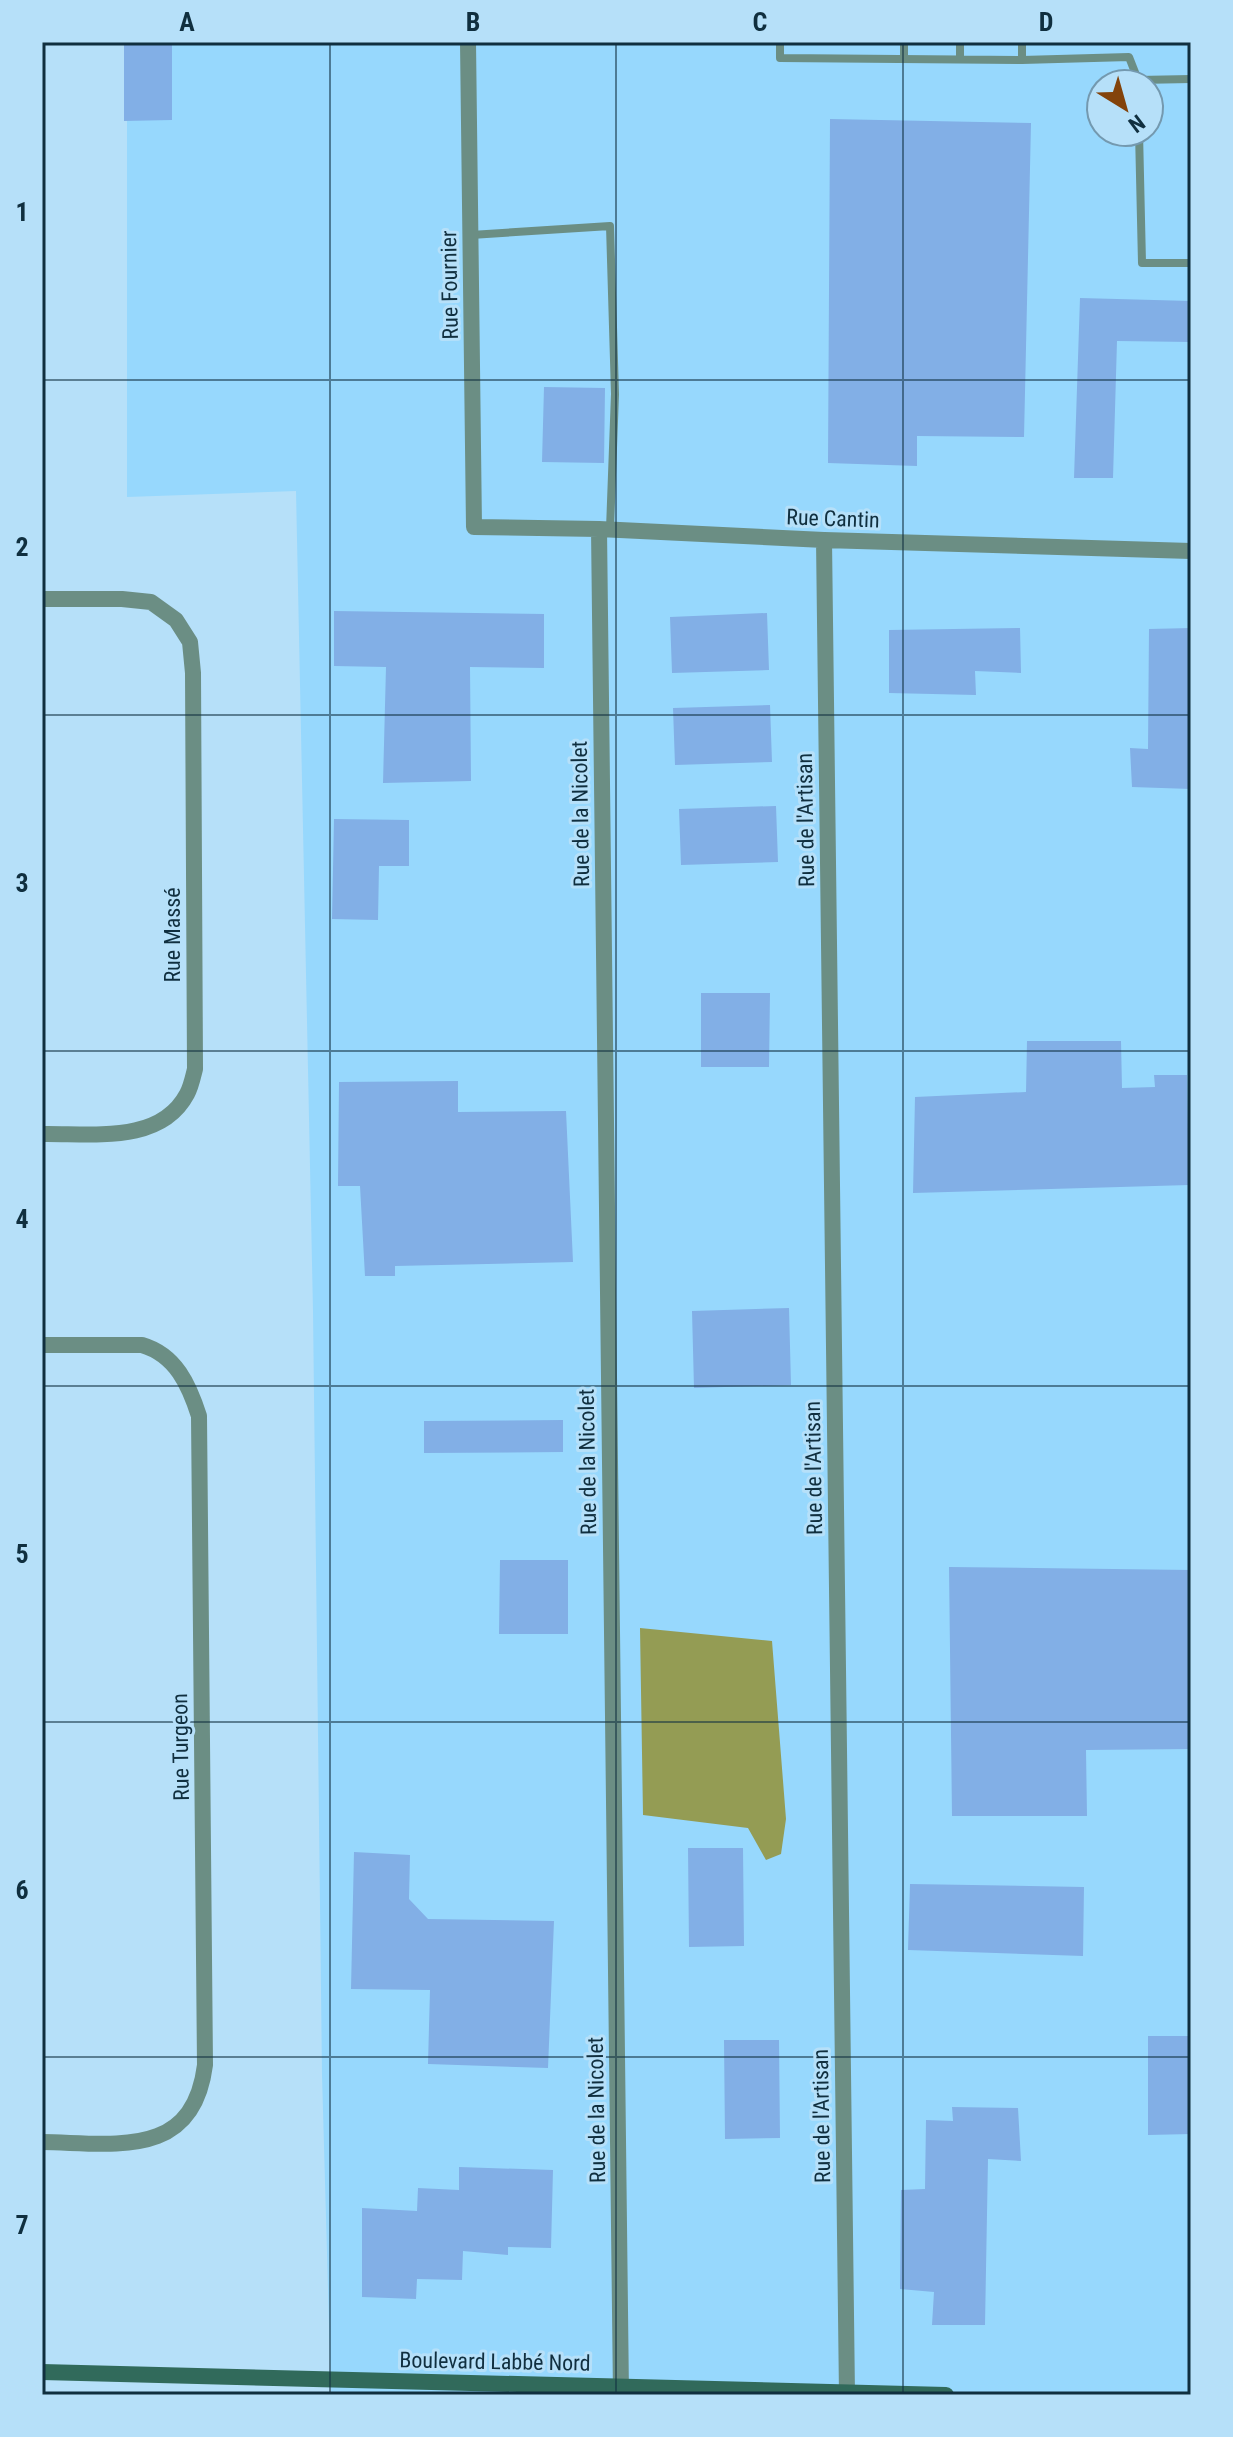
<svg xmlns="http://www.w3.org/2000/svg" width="1233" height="2437" viewBox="0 0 1233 2437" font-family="'Roboto Condensed',sans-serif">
<rect width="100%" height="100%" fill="#b6e0f9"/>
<!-- built -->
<path fill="#97d8fd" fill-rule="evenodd" d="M127 42H1191V2395H331L322 2075 313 1311 296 491 127 497ZM1101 84H1149V132H1101Z"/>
<!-- forest -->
<path fill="#949c54" d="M640 1628 772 1641 786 1819 781 1854 766 1860 748 1828 643 1815Z"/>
<!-- building -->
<path fill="#82afe6" d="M124 42H172V120L124 121Z
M830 119 1031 123 1024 437 917 436V466L828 463Z
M1080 298 1191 301V342L1117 341 1113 478H1074Z
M544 387 605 388 604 463 542 462Z
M334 611 544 614V668L470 667 471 781 383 783 386 667 334 666Z
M767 613 769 670 672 673 670 617Z
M1020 628 1021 673 975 671 976 695 889 693V630Z
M1191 628V789L1132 787 1130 748 1148 749 1149 629Z
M770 705 772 762 675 765 673 708Z
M776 806 778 862 681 865 679 809Z
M334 819 409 820V866H379L378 920 332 919Z
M701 993H770L769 1067H701Z
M1027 1041H1121L1122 1088 1155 1087 1154 1075H1187L1189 1185 913 1193 915 1097 1026 1092Z
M458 1081V1112L566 1111 573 1262 395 1266V1276H365L360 1186H338L339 1082Z
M789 1308 791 1385 694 1388 692 1311Z
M563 1420V1452L424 1453V1421Z
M500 1560H568V1634H499Z
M949 1567 1191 1570V1749L1086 1750 1087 1816H952Z
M688 1848H743L744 1946 689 1947Z
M354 1852 410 1855 409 1899 428 1919 554 1921 548 2068 428 2064 430 1990 351 1989Z
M910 1884 1084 1887 1083 1956 908 1950Z
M1148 2036H1191V2134L1148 2135Z
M724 2040H779L780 2138 725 2139Z
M952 2107 1018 2108 1021 2161 988 2159 985 2325H932L934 2292 900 2289 901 2190 925 2189 926 2120 953 2121Z
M459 2167 553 2170 551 2248 508 2247V2255L463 2251 462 2280 417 2279 416 2299 362 2297V2208L417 2211 418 2188 459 2190Z"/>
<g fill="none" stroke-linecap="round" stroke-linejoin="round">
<!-- service -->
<path stroke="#6b8e84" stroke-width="8" d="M780 42V58L1022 60
M1022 42V60L1129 57 1138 80
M904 59V42
M960 59V42
M1138 83V80L1191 79
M1139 132 1142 263H1191
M471 235 610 226 615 394 610 529"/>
<!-- minor -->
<path stroke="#6b8e84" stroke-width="16" d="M468 42 474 527 599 529 824 540 1191 551
M599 529 621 2395
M824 540 847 2395
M42 599H122L151 602 176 620 190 642 193 673 195 1069C193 1077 191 1087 187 1094 160 1145 90 1133 42 1134
M42 1345H142C176 1355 189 1385 199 1416L205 2065C193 2160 115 2143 42 2142"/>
<!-- secondary -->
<path stroke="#316a5b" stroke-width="16" d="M42 2372 946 2395"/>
</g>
<!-- grid -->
<path fill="none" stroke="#102f3f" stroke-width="2" stroke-opacity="0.55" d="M330 42V2395M616 42V2395M903 42V2395M42 380H1191M42 715H1191M42 1051H1191M42 1386H1191M42 1722H1191M42 2057H1191"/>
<g text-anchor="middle" stroke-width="6" stroke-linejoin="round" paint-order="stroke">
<!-- street labels -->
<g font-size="22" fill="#102f3f" stroke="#b6e0f9">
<text transform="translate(449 285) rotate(-91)" y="8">Rue Fournier</text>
<text transform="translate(833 518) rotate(2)" y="8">Rue Cantin</text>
<text transform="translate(580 814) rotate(-91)" y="8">Rue de la Nicolet</text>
<text transform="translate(805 820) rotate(-91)" y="8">Rue de l'Artisan</text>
<text transform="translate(172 935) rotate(-90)" y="8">Rue Massé</text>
<text transform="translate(587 1462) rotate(-91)" y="8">Rue de la Nicolet</text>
<text transform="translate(813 1468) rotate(-91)" y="8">Rue de l'Artisan</text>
<text transform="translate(180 1747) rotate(-91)" y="8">Rue Turgeon</text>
<text transform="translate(596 2110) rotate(-91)" y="8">Rue de la Nicolet</text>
<text transform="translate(821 2116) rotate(-91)" y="8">Rue de l'Artisan</text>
<text transform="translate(495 2361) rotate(1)" y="8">Boulevard Labbé Nord</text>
</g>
</g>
<!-- border -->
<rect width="1233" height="2437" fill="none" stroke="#b6e0f9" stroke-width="88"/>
<!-- north arrow -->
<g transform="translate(1125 108) rotate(143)"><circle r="38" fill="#b6e0f9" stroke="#7499af" stroke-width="2"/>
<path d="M0-6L14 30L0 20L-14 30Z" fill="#83430b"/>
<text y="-12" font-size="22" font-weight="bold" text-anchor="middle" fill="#102f3f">N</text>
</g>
<rect x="44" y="44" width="1145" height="2349" fill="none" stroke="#102f3f" stroke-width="3"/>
<g font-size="26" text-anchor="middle" font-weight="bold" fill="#102f3f">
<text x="187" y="31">A</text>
<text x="473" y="31">B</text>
<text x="760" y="31">C</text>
<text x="1046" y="31">D</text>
<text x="22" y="221">1</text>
<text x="22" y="556">2</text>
<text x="22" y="892">3</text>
<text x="22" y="1228">4</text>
<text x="22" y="1563">5</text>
<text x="22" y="1899">6</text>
<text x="22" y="2234">7</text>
</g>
</svg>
